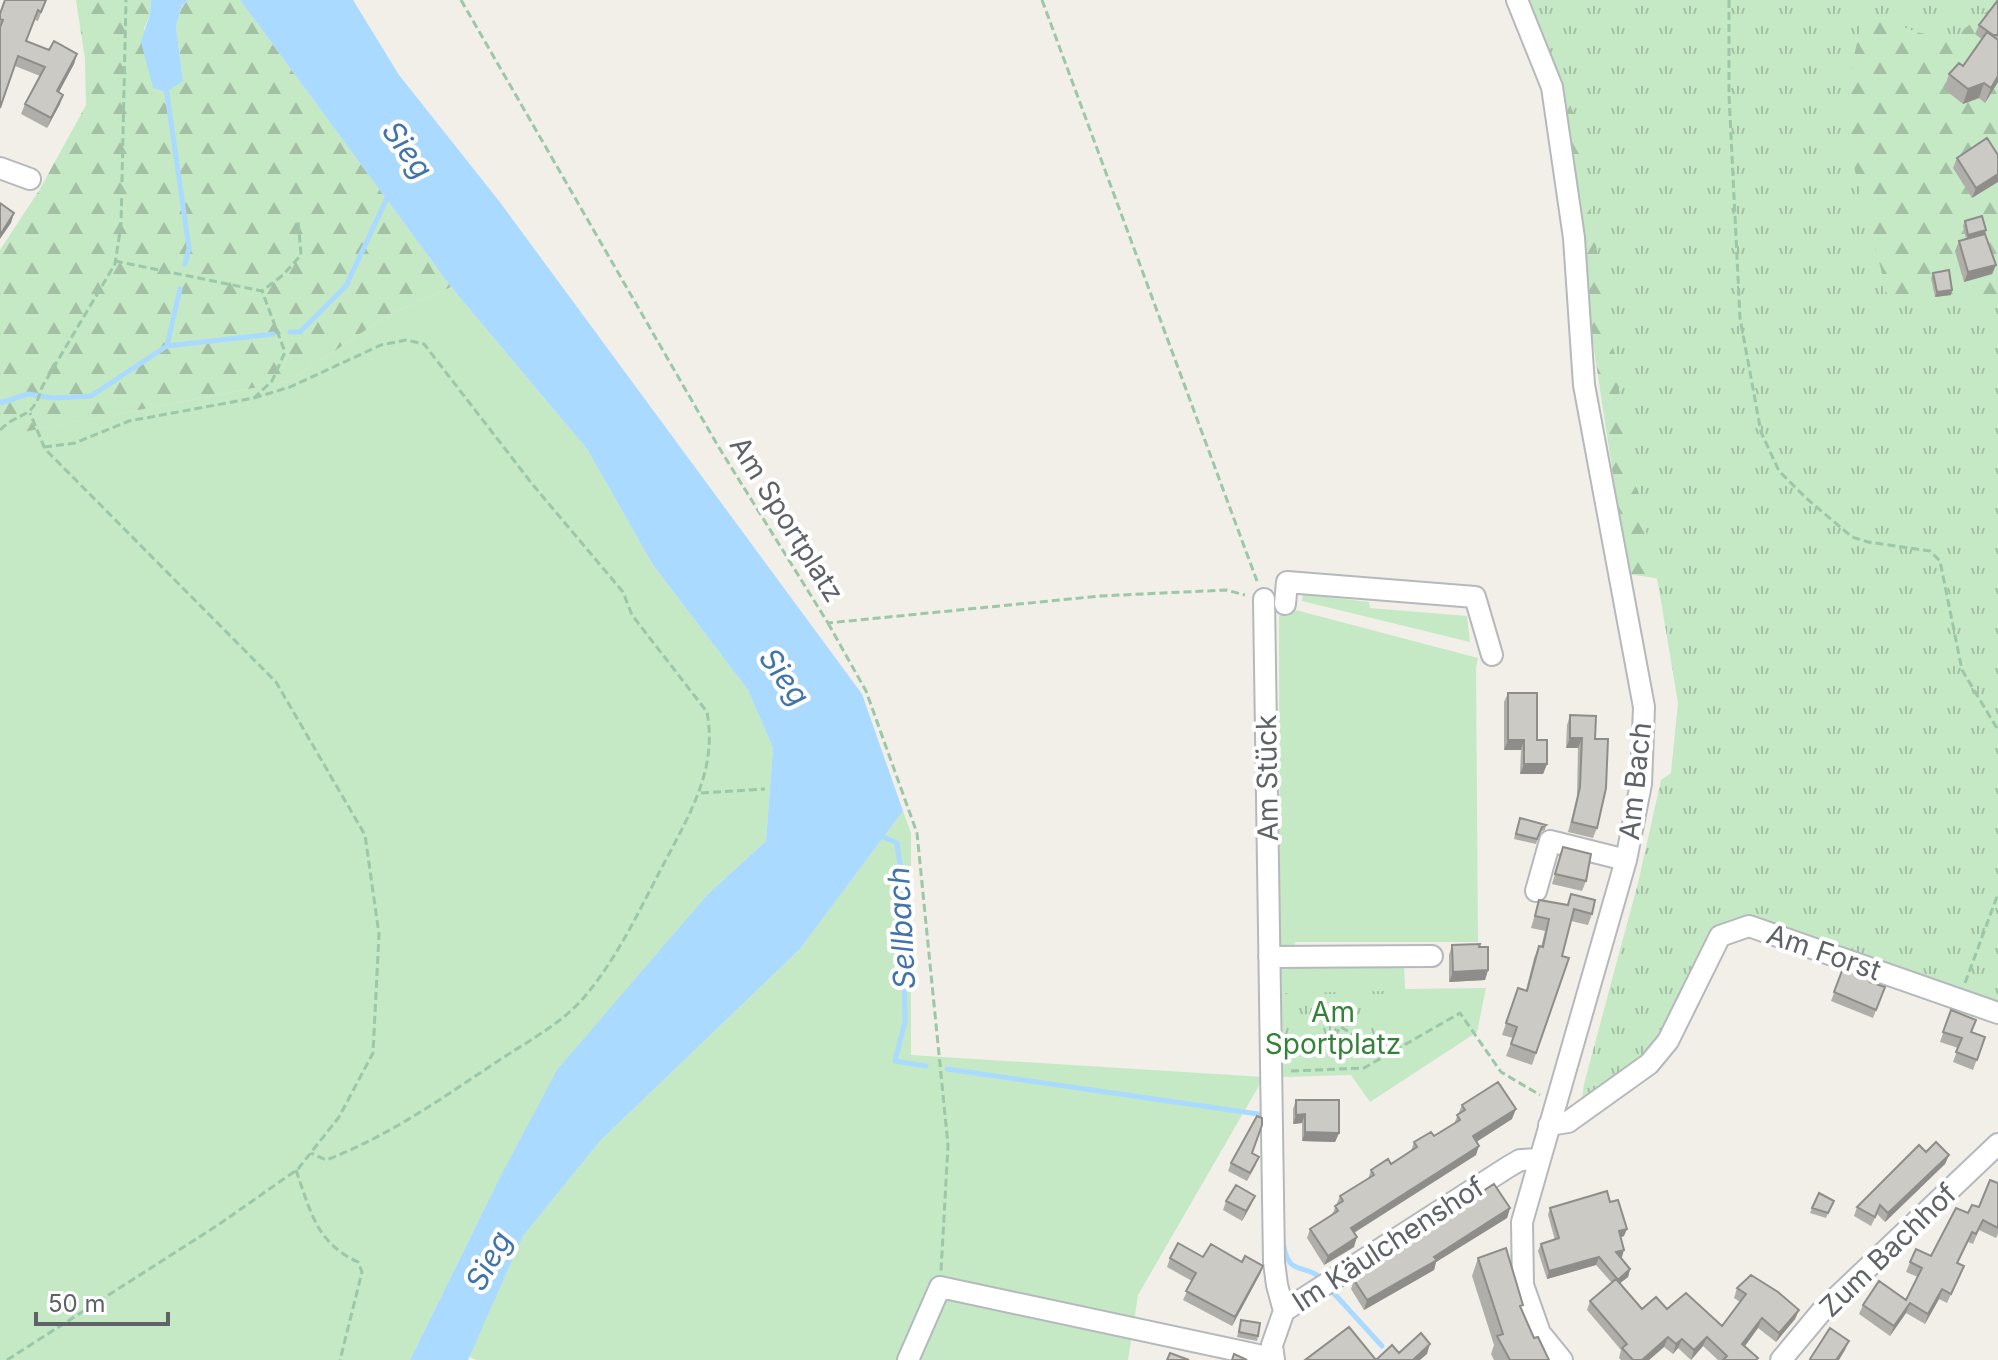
<svg xmlns="http://www.w3.org/2000/svg" width="1998" height="1360" viewBox="0 0 1998 1360" font-family="Inter,sans-serif">
<defs>
<pattern id="forest-firs" width="22" height="20" patternUnits="userSpaceOnUse" patternTransform="scale(2)"><rect width="22" height="20" fill="#c5e8c5"/><path d="M5 1l3.5 6h-7zM16 11l3.5 6h-7z" fill="#a3c0a4"/></pattern>
<pattern id="park-tufts" width="24" height="20" patternUnits="userSpaceOnUse" patternTransform="scale(2)"><rect width="24" height="20" fill="#c5e8c5"/><path d="M3 7l-1-3M5 7V3M7 7l1-3M15 17l-1-3M17 17v-4M19 17l1-3" fill="none" stroke="#a3c0a4"/></pattern>
</defs>
<rect width="100%" height="100%" fill="#f1efe8"/>
<!-- grass -->
<path fill="#c5e8c5" d="M451 287 587 449 653 565 748 690 773 748 766 841 708 894 657 954 497 1183 410 1360H0V446L7 435 290 381 388 315Z
M1303 594 1369 602 1370 608 1467 616 1470 642 1302 601Z
M1288 608 1478 658 1476 668 1478 942H1295V948L1284 949V969L1305 962H1404L1405 989 1486 988 1477 1032 1370 1102 1351 1075 1280 1077 1279 616Z
M903 811 911 833V1055L1264 1077 1138 1295 1128 1360H477L469 1357 523 1236 600 1141 800 949Z"/>
<!-- forest -->
<path fill="url(#forest-firs)" d="M76 0H151L150 14 144 29 183 81 176 27 182 5 189 0H240L451 287 388 315 290 381 8 435 0 446V250L40 189 86 105 85 59Z
M1518 0H1998V630L1628 574 1554 86Z"/>
<!-- park -->
<path fill="url(#park-tufts)" d="M1525 0H1998V3L1964 29 1955 40 1916 32 1872 14 1864 17C1858 39 1852 61 1849 84 1841 159 1875 232 1889 304L1998 297V1001L1753 916 1721 931 1654 1047 1581 1106 1584 1084 1638 883 1661 780 1671 773 1678 703 1659 589 1631 465 1576 119Z
M1390 991 1374 1035 1350 1064 1286 1067 1284 993Z"/>
<!-- water -->
<path fill="#aadaff" d="M151 0H189L182 5 176 27 183 81 166 92 153 88 141 42 150 14Z
M240 0H353L399 75 499 201 862 694 903 811 800 949 600 1141 523 1236 468 1360H410L497 1183 557 1070 708 894 766 841 773 748 748 690 653 565 587 449 451 287Z"/>
<g fill="none" stroke-linecap="round" stroke-linejoin="round">
<!-- stream -->
<path stroke="#aadaff" stroke-width="5" d="M166 87 189 248 185 264
M290 332H300L346 286 388 196
M167 346 273 334
M0 403 28 394 53 398 91 396 167 346 180 289
M879 835 897 843 908 922 904 955 905 1022 895 1061 926 1066
M947 1069 1265 1115
M1283 1241C1288 1278 1302 1262 1321 1278
M1330 1289 1382 1346"/>
<defs>
<path id="minor" d="M1517 0 1552 87 1574 238 1584 385 1644 707 1641 784 1626 860 1522 1222 1523 1285 1540 1333 1562 1360
M0 168 30 179
M1264 599 1274 1262 1277 1285 1284 1311
M1285 604 1287 582 1475 597 1492 655
M1536 891 1550 841 1626 860
M1269 957 1432 956
M1549 1125 1568 1122 1649 1064 1668 1041 1720 936 1749 926 1998 1013
M908 1360 940 1287 1272 1358
M1274 1360 1272 1345 1284 1311 1508 1167 1520 1160 1540 1159
M1781 1360 1821 1312 1998 1144"/>
</defs>
<!-- minor casing -->
<use href="#minor" stroke="#b5b8bc" stroke-width="24"/>
<!-- path -->
<path stroke="#9cc7a9" stroke-width="3" stroke-dasharray="8 4" stroke-linecap="butt" d="M461 0 718 446 828 623 1100 596 1226 590 1245 595
M1042 0 1257 581
M1729 0V95L1740 318 1761 432 1779 471 1806 498 1852 537 1868 542 1930 551 1940 561 1962 670 1998 730
M115 261 262 291 283 275 301 255 298 219
M254 398 290 387 381 345 406 340 424 344 533 485 623 592 632 615 707 712C717 766 693 808 669 854 643 902 621 953 586 995 565 1021 532 1039 504 1057 448 1094 390 1136 326 1160L311 1153
M0 430C20 410 33 421 42 387L115 264 121 225 126 0
M44 447 75 443 129 421 254 398 272 381 285 352 262 291
M828 623 866 691 917 833 948 1145 941 1271
M701 793 765 789
M1965 983 1998 894
M1341 1027 1385 1055
M1290 1044 1329 1043 1348 1017
M1291 1071 1364 1068 1460 1013 1501 1072 1540 1095
M296 1170C310 1210 316 1243 358 1262L362 1272 340 1360
M7 1360 218 1225 298 1169 339 1117 373 1053 379 934 365 835 276 682 45 449 30 413"/>
<!-- minor -->
<use href="#minor" stroke="#fff" stroke-width="20"/>
</g>
<!-- wall -->
<path fill="#afaea9" d="M46 0 38 21 35 20 26 41 49 50 77 54 74 64 59 92 60 104 47 128 21 114 25 104 40 76 15 66 0 108V14Z
M1998 0V82L1985 103 1979 98 1963 104 1944 89 1949 74 1963 66 1982 39 1975 34 1979 25Z
M1998 155 1972 198 1953 168 1957 158Z
M1965 221 1985 234 1996 265 1992 274 1964 282 1955 251 1959 241 1966 239 1963 226Z
M1933 273 1951 295 1935 297 1931 278Z
M1508 693 1537 740 1547 764 1543 774H1520L1521 750H1504V702Z
M1570 715 1595 739 1597 828 1593 838 1568 832 1577 797 1578 748H1566L1567 725Z
M1518 823 1546 825 1545 830 1540 832 1536 844 1514 839Z
M1563 847 1586 881 1582 891 1552 884Z
M1571 894 1592 914 1588 925 1571 921 1562 956 1569 958 1532 1065 1506 1056 1513 1038 1502 1035 1518 988 1526 990 1534 958 1539 946 1541 947 1545 931 1531 928 1539 900 1567 905Z
M1452 945 1488 970 1485 980 1449 982V955Z
M1845 963 1870 982 1885 987 1873 1018 1831 1001Z
M1951 1010 1971 1032 1985 1037 1973 1070 1953 1062 1958 1048 1940 1042Z
M1296 1100 1339 1133 1335 1142 1302 1141V1123L1293 1124V1109Z
M1462 1105 1512 1119 1476 1142V1155L1354 1233V1247L1324 1265 1307 1238 1310 1229 1332 1215 1340 1196 1368 1179 1371 1170 1391 1164 1411 1151 1414 1142 1434 1136 1454 1124Z
M1926 1152 1949 1155 1945 1164 1885 1222 1877 1214 1871 1226 1854 1216 1857 1207Z
M1252 1153 1256 1165 1247 1181 1228 1171 1231 1163Z
M1998 1183V1234L1996 1238 1979 1230 1973 1244 1968 1242 1958 1263 1964 1266 1947 1303 1939 1299 1925 1324 1906 1313 1890 1336 1859 1314 1863 1305 1906 1300 1918 1277 1906 1272 1910 1262 1931 1256 1968 1213 1979 1207Z
M1226 1201 1251 1205 1242 1221 1223 1210Z
M1834 1201 1826 1218 1810 1213 1812 1208Z
M1610 1202 1624 1236 1621 1237 1622 1257 1620 1258 1630 1269 1628 1277 1620 1283 1642 1309H1667L1722 1326 1740 1302 1734 1298 1737 1288 1799 1310 1795 1319 1776 1342 1758 1328 1745 1346 1757 1360H1718L1703 1346 1691 1360 1678 1348 1673 1354 1664 1347 1649 1360H1621L1619 1358 1621 1350 1587 1310 1590 1301 1612 1283 1596 1265 1547 1279 1538 1251 1541 1244 1555 1240 1548 1215 1550 1208Z
M1510 1208 1507 1218 1436 1262 1434 1270 1364 1310 1351 1289 1354 1280 1424 1233 1426 1228Z
M1203 1257 1263 1266 1260 1274 1232 1326 1183 1300 1192 1281 1167 1267 1170 1258Z
M1478 1258 1534 1338 1549 1360H1494L1491 1354 1494 1345 1472 1276Z
M1241 1320 1258 1336 1257 1341 1237 1337Z"/>
<!-- shaded-wall -->
<path fill="#8f8d8a" d="M77 54 74 64 54 101 57 91Z
M1998 76V82L1985 103 1991 88Z
M1984 83 1979 98 1963 104 1968 89Z
M63 95 60 104 47 128 51 118Z
M1998 174V182L1972 198 1976 188Z
M14 213 11 223 0 239V235Z
M1986 230 1985 235 1967 240 1968 235Z
M1996 265 1992 274 1964 282 1968 272Z
M1952 290 1951 295 1935 297 1937 292Z
M1570 738H1582L1578 748H1566Z
M1508 740H1524L1521 750H1504Z
M1524 764H1547L1543 774H1520Z
M1488 970 1485 980 1449 982 1453 972Z
M1516 1109 1512 1119 1470 1146 1473 1136Z
M1305 1114 1302 1123 1293 1124 1296 1115Z
M1305 1132 1339 1133 1335 1142 1302 1141Z
M1479 1146 1476 1155 1347 1237 1351 1228Z
M1949 1155 1945 1164 1885 1222 1888 1213Z
M1255 1196 1251 1205 1242 1221 1246 1211Z
M1510 1208 1507 1218 1436 1262 1434 1270 1364 1310 1367 1300Z
M1627 1229 1624 1236 1616 1239 1619 1231Z
M1357 1237 1354 1247 1324 1265 1328 1256Z
M1624 1250 1622 1257 1613 1260 1616 1252Z
M1599 1257 1596 1265 1547 1279 1549 1271Z
M1263 1266 1260 1274 1232 1326 1235 1317Z
M1630 1269 1628 1277 1615 1287 1618 1280Z
M1942 1289 1939 1299 1925 1324 1928 1314Z
M1910 1303 1906 1313 1890 1336 1894 1326Z
M1799 1310 1795 1319 1776 1342 1779 1333Z
M1762 1318 1758 1328 1739 1354 1742 1344Z
M1668 1337 1664 1347 1649 1360H1642Z
M1707 1337 1703 1346 1691 1360 1694 1350Z
M1682 1339 1678 1348 1673 1354 1676 1344Z
M1849 1341 1845 1350 1839 1360H1836Z
M1430 1344 1427 1354 1420 1360H1413Z"/>
<!-- building -->
<path fill="#cccac5" stroke="#8f8d8a" stroke-width="2" d="M5 0H46L41 12 38 10 26 41 49 50 54 41 77 54 57 91 63 95 51 118 25 104 45 67 18 56 0 108V27L3 20 0 19V14Z
M1998 0V35H1993L1979 25Z
M1987 32 1998 40V76L1991 88 1984 83 1968 89 1949 74 1959 63 1963 66Z
M1987 138 1998 155V174L1976 188 1957 158Z
M0 203 14 213 0 235Z
M1982 216 1986 230 1968 235 1965 221Z
M1985 234 1996 265 1968 272 1959 241Z
M1949 270 1952 290 1937 292 1933 273Z
M1508 693H1537V740H1547V764H1524V740H1508Z
M1570 715 1596 716 1595 739H1608L1606 788 1597 828 1572 822 1580 787 1582 738H1570Z
M1520 818 1546 825 1542 827 1537 839 1516 834Z
M1563 847 1591 854 1586 881 1555 874Z
M1571 894 1595 900 1592 914 1574 909 1562 956 1569 958 1536 1053 1511 1044 1517 1027 1506 1023 1518 988 1527 991 1539 946 1543 947 1549 919 1535 916 1539 900 1568 905Z
M1480 944 1479 947H1488V970L1453 972 1452 945Z
M1845 963 1873 973 1870 982 1885 987 1876 1010 1834 992Z
M1951 1010 1976 1020 1971 1032 1985 1037 1977 1060 1956 1052 1962 1038 1943 1032Z
M1498 1082 1516 1109 1473 1136 1479 1146 1351 1228 1357 1237 1328 1256 1310 1229 1338 1211 1335 1206 1343 1201 1340 1196 1374 1175 1371 1170 1388 1159 1391 1164 1417 1147 1414 1142 1431 1132 1434 1136 1460 1120 1457 1115 1465 1110 1462 1105Z
M1296 1100H1339V1133L1305 1132V1114L1296 1115Z
M1257 1116 1262 1118V1125L1252 1153 1259 1157 1250 1173 1231 1163Z
M1936 1142 1949 1155 1888 1213 1880 1205 1875 1217 1857 1207 1919 1145 1926 1152Z
M1990 1180 1998 1183V1228L1983 1220 1976 1234 1972 1232 1957 1263 1964 1266 1951 1294 1942 1289 1928 1314 1910 1303 1894 1326 1863 1305 1879 1281 1906 1300 1922 1268 1910 1262 1916 1249 1931 1256 1956 1208 1968 1213 1972 1205 1979 1207Z
M1494 1184 1510 1208 1434 1257 1437 1260 1367 1300 1354 1280 1428 1231 1426 1228Z
M1236 1185 1255 1196 1246 1211 1226 1201Z
M1607 1191 1610 1202 1618 1200 1627 1229 1619 1231 1624 1250 1616 1252 1630 1269 1618 1280 1599 1257 1549 1271 1541 1244 1559 1238 1550 1208Z
M1819 1193 1834 1201 1828 1213 1812 1208Z
M1178 1243 1203 1257 1211 1244 1242 1262 1245 1256 1263 1266 1235 1317 1186 1291 1196 1273 1170 1258Z
M1506 1248 1523 1305 1520 1306 1534 1338 1538 1337 1549 1360H1510L1497 1336 1503 1334 1478 1258Z
M1751 1275 1778 1292 1799 1310 1779 1333 1762 1318 1742 1344 1758 1358 1756 1360H1723L1727 1356 1707 1337 1694 1350 1682 1339 1676 1344 1668 1337 1642 1360H1633L1622 1348 1627 1344 1590 1301 1616 1279 1642 1309 1656 1297 1667 1309 1686 1293 1722 1326 1746 1294 1737 1288Z
M1241 1320 1260 1323 1258 1336 1239 1332Z
M1349 1327 1376 1360H1305Z
M1830 1328 1849 1341 1836 1360H1811L1810 1359Z
M1421 1333 1430 1344 1413 1360H1376L1392 1345 1399 1353Z
M1170 1353 1189 1360H1167Z
M1234 1354 1247 1360H1232Z"/>
<g text-anchor="middle" stroke-width="8" stroke-linejoin="round" paint-order="stroke">
<!-- street labels -->
<g font-size="28" fill="#5f6368" stroke="#fff">
<text transform="translate(787 519) rotate(58)" y="10">Am Sportplatz</text>
<text transform="translate(1267 778) rotate(-91)" y="10">Am Stück</text>
<text transform="translate(1635 781) rotate(-84)" y="10">Am Bach</text>
<text transform="translate(1824 952) rotate(19)" y="10">Am Forst</text>
<text transform="translate(1388 1244) rotate(-33)" y="10">Im Käulchenshof</text>
<text transform="translate(1888 1250) rotate(-44)" y="10">Zum Bachhof</text>
</g>
<!-- park labels -->
<g font-size="28" fill="#348238" stroke="#fff">
<text x="1333" y="1022">Am<tspan x="1333" dy="32">Sportplatz</tspan></text>
</g>
<!-- water labels -->
<g font-size="30" font-style="italic" fill="#4174aa" stroke="#fff">
<text transform="translate(407 150) rotate(54)" y="10">Sieg</text>
<text transform="translate(784 677) rotate(54)" y="10">Sieg</text>
<text transform="translate(902 928) rotate(-93)" y="10">Sellbach</text>
<text transform="translate(489 1261) rotate(-61)" y="10">Sieg</text>
</g>
</g>
<!-- scale -->
<path d="M36 1312v12h132v-12" fill="none" stroke="#5f6368" stroke-width="4"/>
<text x="48" y="1312" font-size="24" fill="#5f6368" stroke="#ffffff" stroke-width="6" paint-order="stroke">50 m</text>
</svg>
